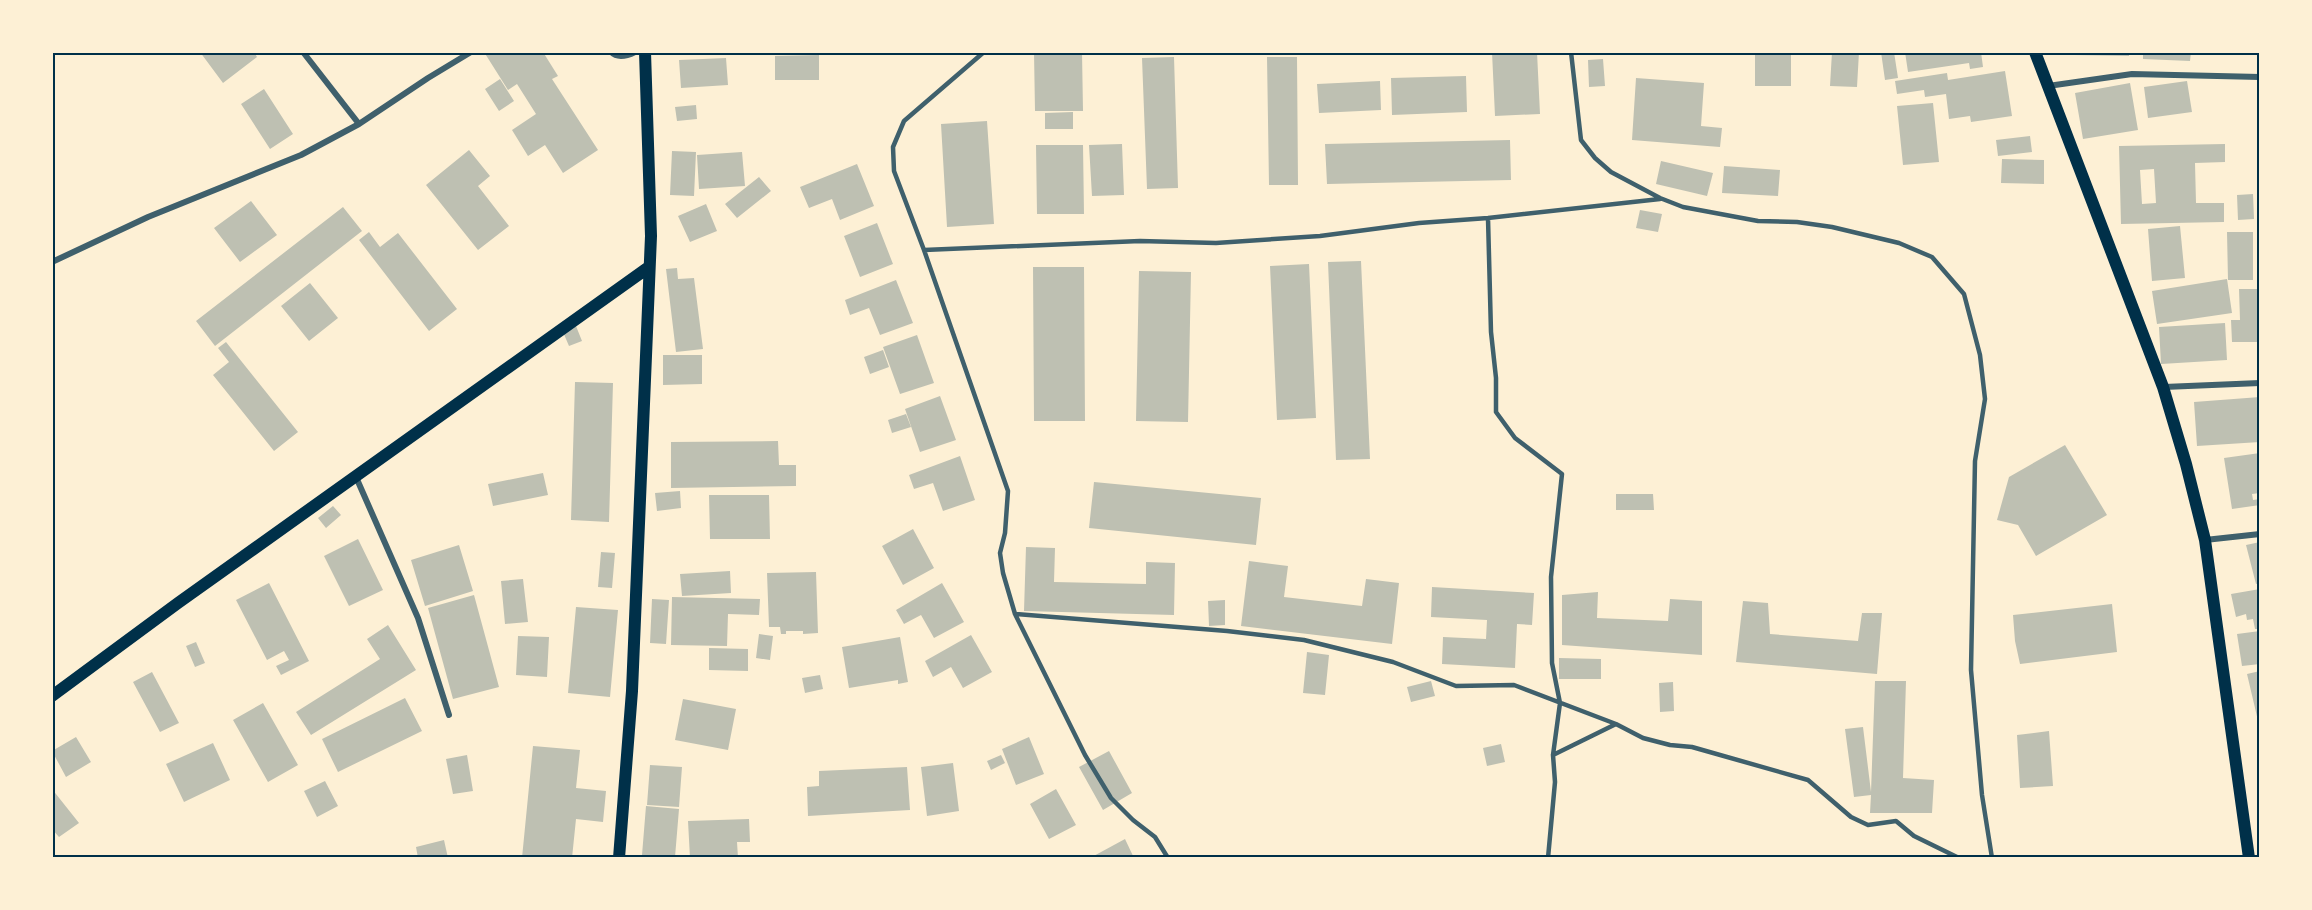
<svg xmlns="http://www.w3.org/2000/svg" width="2312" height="910" viewBox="0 0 2312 910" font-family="Cabin,sans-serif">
<rect width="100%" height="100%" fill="#fdf0d5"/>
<!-- building -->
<path fill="#bec0b2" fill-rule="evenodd" d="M200 52H254L257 57 223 83Z
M484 52H543L558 76 552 79 598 150 563 173 545 145 528 156 512 130 536 114 517 84 508 90Z
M1034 52H1082L1083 111H1035Z
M1167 52H1205V54L1167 55Z
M1492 52H1537L1540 114 1495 116Z
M1755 52H1791V86H1755Z
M1832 52H1859L1857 87 1830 86Z
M1881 52H1894L1898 78 1885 80Z
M1905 52H1981L1983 67 1970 69 1969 63 1908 72Z
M2074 52H2129V56L2074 55Z
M2143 52H2191L2190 61 2143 59Z
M819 55V80H775V56Z
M1174 57 1178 188 1147 189 1142 58Z
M1267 57H1297L1298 185H1269Z
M726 58 728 85 681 88 679 60Z
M1603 59 1605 86 1589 87 1588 60Z
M2005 71 2012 116 1971 122 1970 116 1949 119 1946 94 1925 97 1924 90 1897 94 1895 81 1947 73 1948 80Z
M1466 76 1467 112 1392 115 1391 78Z
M1636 78 1704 83 1701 126 1722 128 1720 147 1632 140Z
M500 79 514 101 499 111 485 89Z
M1380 81 1381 110 1319 113 1317 84Z
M2187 81 2192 112 2148 118 2144 87Z
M2130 83 2138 130 2083 139 2075 93Z
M264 89 293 134 270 149 241 104Z
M1933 103 1939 162 1903 165 1897 106Z
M696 105 697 119 677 121 675 107Z
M1073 112V129H1045V113Z
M987 121 994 224 947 227 941 124Z
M2030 136 2032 152 1998 156 1996 140Z
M1510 140 1511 180 1327 184 1325 144Z
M1122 144 1124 195 1092 196 1089 145Z
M2225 144V162L2195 163 2196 203H2224V222L2121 224 2119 146ZM2154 169 2156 203 2142 204 2140 170Z
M1036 145H1083L1084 214H1037Z
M469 150 490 176 478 186 509 226 478 250 426 185Z
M672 151 696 152 694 196 670 195Z
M742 152 745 186 699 189 697 155Z
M2002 159 2044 160V184L2001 183Z
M1661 161 1713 173 1707 196 1656 184Z
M857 164 874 206 840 220 832 199 809 208 800 187Z
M1724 166 1780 170 1778 196 1722 193Z
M759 177 771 191 737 218 725 204Z
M2253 194 2254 219 2238 220 2237 195Z
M251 201 277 235 240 262 214 228Z
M706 204 717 231 690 242 678 216Z
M343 207 362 231 215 346 196 321Z
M1640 210 1662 214 1658 232 1636 228Z
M877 223 893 264 860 277 844 236Z
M2180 226 2185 278 2152 281 2148 229Z
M369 232 380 247 398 233 457 309 429 331 359 240Z
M2227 232H2253V280H2228Z
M1361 261 1370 459 1336 460 1328 262Z
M1309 264 1316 418 1277 420 1270 266Z
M1033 267H1084L1085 421H1034Z
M677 268 678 279 694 278 703 349 676 352 666 269Z
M1139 271 1191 272 1188 422 1136 421Z
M2227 279 2232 313 2157 324 2152 291Z
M896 280 913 323 880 335 869 308 850 315 845 300Z
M310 283 338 318 309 341 281 306Z
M2239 289H2260V342H2232L2231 320H2240Z
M2225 323 2227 360 2161 364 2159 327Z
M576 326 582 341 569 346 563 332Z
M917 335 934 383 900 394 883 347Z
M226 342 298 432 274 451 213 375 229 362 218 348Z
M883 350 889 367 870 374 864 357Z
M663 355H702V384L663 385Z
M575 382 613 383 609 522 571 520Z
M940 396 956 440 920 452 905 409Z
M2260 397V442L2197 446 2194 402Z
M906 414 911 427 892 433 888 420Z
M778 441 779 465H796V486L671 488V442Z
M2065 445 2107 515 2036 556 2018 525 1997 520 2009 477Z
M2260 453V493L2252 494 2253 500 2260 499V505L2232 509 2224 458Z
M960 456 975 500 943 511 933 483 914 489 909 475Z
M543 473 548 495 493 506 488 484Z
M1094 482 1261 498 1256 545 1089 528Z
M680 491 681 508 657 511 655 493Z
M1616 494H1653L1654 510H1616Z
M709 495H769L770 539H710Z
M333 506 341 515 326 528 318 518Z
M913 529 934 568 903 585 882 546Z
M358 539 383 590 349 606 324 556Z
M2260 542V583L2256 584 2246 545Z
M459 545 473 591 425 606 411 560Z
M1026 547 1055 548 1054 582 1146 584V562L1175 563 1174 615 1024 611Z
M601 552 615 553 612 588 598 587Z
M1249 561 1288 566 1284 597 1362 606 1366 579 1399 583 1392 644 1241 626Z
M730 571 731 593 682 596 680 574Z
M816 572 818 633 803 634V631H786V634H781L780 627H769L767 573Z
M523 579 528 622 505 624 501 581Z
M269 583 309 661 281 675 276 666 289 660 284 651 267 660 236 600Z
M942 583 964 622 934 638 921 615 904 624 896 610Z
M1432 587 1534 593 1532 625 1517 624 1515 668 1442 664 1443 637 1486 639 1487 620 1431 617Z
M2260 589V629H2255L2253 619 2247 620 2246 614 2236 617 2231 594Z
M1598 592 1597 618 1668 621 1670 599 1702 601V655L1562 645V595Z
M474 595 499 687 453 699 428 608Z
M672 597 760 599 759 615 728 614 727 646 671 645Z
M652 599 669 600 666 644 650 643Z
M1225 600V625L1209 626 1208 601Z
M1743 601 1768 603 1770 634 1858 641 1862 613H1882L1877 674 1736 662Z
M2112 604 2117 652 2020 664 2015 641 2013 615Z
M576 607 618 610 610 697 568 693Z
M388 625 416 670 311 735 296 712 380 659 367 639Z
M2260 631V664L2242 666 2237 634Z
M759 634 773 636 770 660 756 658Z
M971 635 992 672 963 688 951 667 933 677 925 661Z
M518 636 549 637 547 677 516 675Z
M900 637 908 682 898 684V680L849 688 842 647Z
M196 642 205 663 195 667 186 646Z
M709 648 748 649V671L709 670Z
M1307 652 1329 655 1325 695 1303 693Z
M1559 658 1601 659V679H1559Z
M2260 671V725H2259L2247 674Z
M152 672 179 723 160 732 133 682Z
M820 675 823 689 805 693 802 678Z
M1431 681 1435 696 1411 702 1407 687Z
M1875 681H1906L1903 778 1934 780 1932 813H1870L1871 795 1854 797 1845 729 1863 727 1871 792Z
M1673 682 1674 711 1660 712 1659 683Z
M405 698 422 731 338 772 322 739Z
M683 699 736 709 728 750 675 740Z
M263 703 298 765 268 782 233 720Z
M2049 731 2053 786 2020 788 2017 735Z
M76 737 91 762 66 777 52 751Z
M1029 737 1044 774 1016 785 1002 749Z
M213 743 230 780 184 802 166 764Z
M1501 744 1505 762 1487 766 1483 748Z
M533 746 580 750 576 788 606 791 603 822 576 819 572 858H522Z
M1109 751 1132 793 1103 810 1079 767Z
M467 755 473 791 453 794 446 759Z
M1001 755 1005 763 991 770 987 761Z
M953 763 959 811 927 816 921 767Z
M650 765 682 767 679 807 647 805Z
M907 767 910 810 808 816 807 787 819 786V771Z
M325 781 338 806 317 817 304 791Z
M52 789 79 823 59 837 52 829Z
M1056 789 1076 825 1049 839 1030 804Z
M646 806 679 809 675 857 642 855Z
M749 819 750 842H737L738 858H690L688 821Z
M1125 839 1134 858H1090Z
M444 840 448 858H418L416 847Z"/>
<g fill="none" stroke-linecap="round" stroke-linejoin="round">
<!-- service -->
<path stroke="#3f606c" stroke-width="4.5" d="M984 52 904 121 893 147 894 171 924 250 1008 491 1005 533 1000 553 1003 573 1015 614 1085 755 1111 798 1133 820 1155 837 1168 858
M1571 52 1581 140 1595 158 1611 172 1660 198 1683 207 1758 221 1797 222 1832 227 1899 243 1932 257 1964 294 1980 355 1985 399 1975 461 1971 670 1982 795 1992 858
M1488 218 1491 332 1496 378V412L1515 438 1562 474 1551 577 1552 663 1560 703 1553 755 1555 782 1548 858
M924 250 1140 241 1216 243 1320 236 1419 223 1488 218 1660 199
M1015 614 1227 631 1304 640 1393 662 1456 686 1514 685 1616 724
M1553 755 1616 724 1643 738 1670 745 1692 747 1808 780 1851 817 1868 825 1896 821 1914 836 1959 858"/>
<!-- minor -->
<path stroke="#3f606c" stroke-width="6" d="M303 52 359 124
M611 52C618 59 627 56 635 52
M2048 86 2132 74 2260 77
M52 262 148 217 301 155 359 124 428 78 471 52
M2164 387 2260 383
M356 477 418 618 449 715
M2205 540 2260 534"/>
<!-- secondary -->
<path stroke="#003049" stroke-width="12" d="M2035 52 2163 387 2186 464 2205 540 2249 858
M52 696 178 603 649 267
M619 858 632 691 651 236 645 52"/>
</g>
<!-- border -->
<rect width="2312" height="910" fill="none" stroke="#fdf0d5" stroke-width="108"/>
<rect x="54" y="54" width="2204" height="802" fill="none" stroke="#003049" stroke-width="2"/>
</svg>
